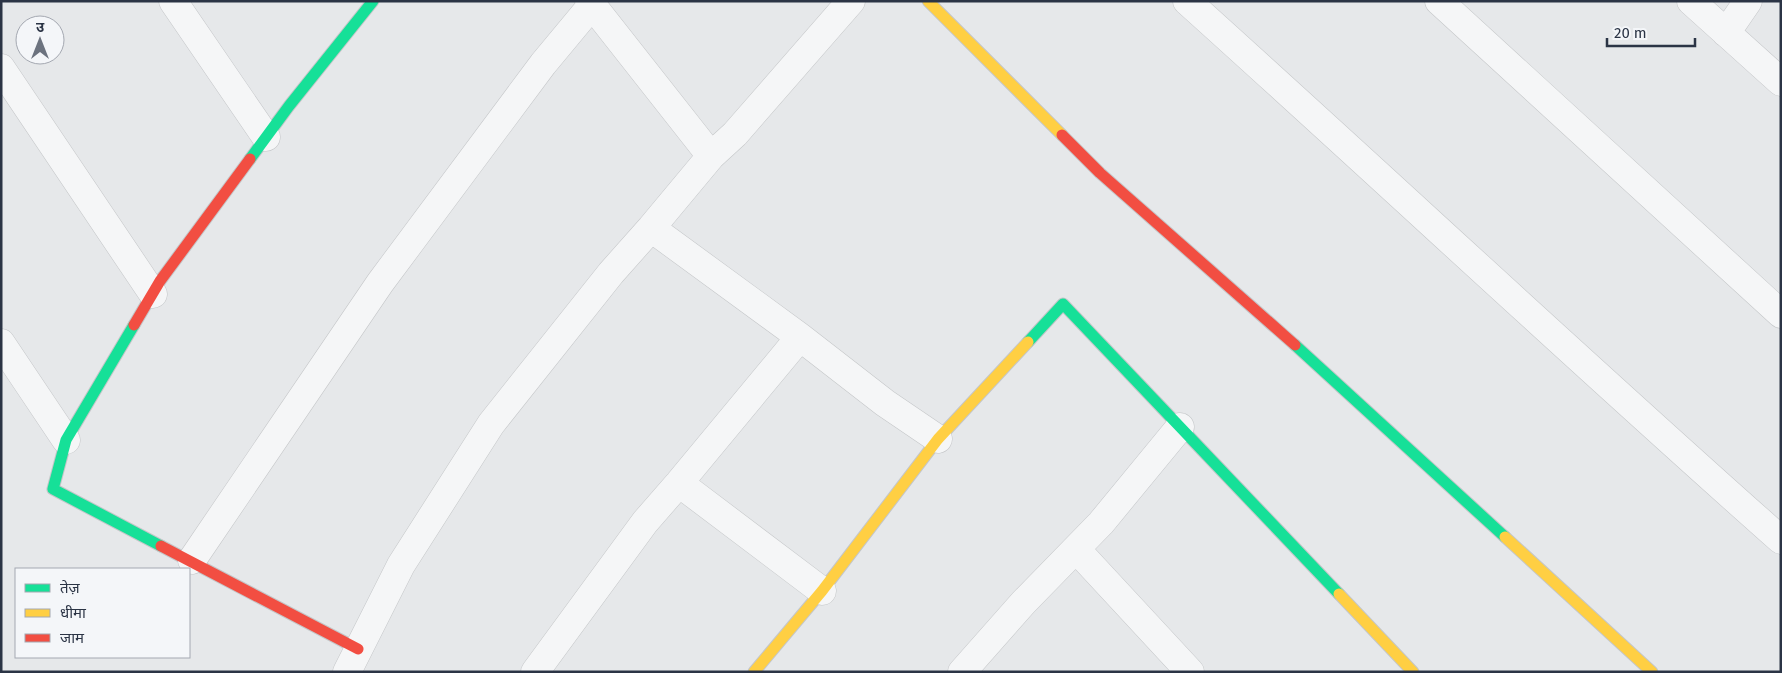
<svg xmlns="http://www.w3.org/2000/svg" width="1782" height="673" viewBox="0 0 1782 673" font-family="'Fira Sans','Noto Sans Devanagari',sans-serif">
<rect width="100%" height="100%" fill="#e6e8ea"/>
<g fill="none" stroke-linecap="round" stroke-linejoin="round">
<defs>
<path id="street" d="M173 1 266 137
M589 1 711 156
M1187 1C1386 180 1581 363 1781 540
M1439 1 1781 314
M1691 1 1781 82
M1726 33 1748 1
M1 68 153 294
M651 228 800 337 885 403 938 439
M1 343 66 440
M679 483 822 591
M1076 549 1190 672
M192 560 380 283 543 64 592 5
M347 672 401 565 491 424 611 273 651 228 711 156 735 134 851 1
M535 672 645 522 679 483 800 337
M962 672 1023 603 1101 523 1180 427"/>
<path id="fast" d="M250 159 289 106 373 1
M134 325 66 440 53 489 161 546
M1028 342 1063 304 1339 594
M1295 345 1505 537"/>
<path id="slow" d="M928 1 1062 135
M1505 537 1652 672
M1339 594 1413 672
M754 672 822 591 938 439 1028 342"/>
<path id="jam" d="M1062 135 1100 173 1295 345
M134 325 160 281 250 159
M161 546 358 649"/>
</defs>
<!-- street casing -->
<use href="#street" stroke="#c4c6c8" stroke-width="29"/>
<!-- fast casing -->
<use href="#fast" stroke="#c4c6c8" stroke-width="13"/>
<!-- slow casing -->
<use href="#slow" stroke="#c4c6c8" stroke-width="13"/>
<!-- jam casing -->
<use href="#jam" stroke="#c4c6c8" stroke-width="13"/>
<!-- street -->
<use href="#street" stroke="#f5f6f7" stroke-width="28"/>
<!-- fast -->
<use href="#fast" stroke="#16e098" stroke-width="11"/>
<!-- slow -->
<use href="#slow" stroke="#ffcf43" stroke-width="11"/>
<!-- jam -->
<use href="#jam" stroke="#f24e42" stroke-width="11"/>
</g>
<!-- border -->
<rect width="1782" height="673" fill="none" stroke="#2b3445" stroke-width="5"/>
<!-- legend -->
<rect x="15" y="568" width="175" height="90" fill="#f4f6f9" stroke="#a4a8b1"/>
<rect x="25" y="584" width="25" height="8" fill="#16e098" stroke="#a4a8b1"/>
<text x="60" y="593" font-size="15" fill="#2b3445">तेज़</text>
<rect x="25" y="609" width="25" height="8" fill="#ffcf43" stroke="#a4a8b1"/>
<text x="60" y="618" font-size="15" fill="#2b3445">धीमा</text>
<rect x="25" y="634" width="25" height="8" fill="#f24e42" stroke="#a4a8b1"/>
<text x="60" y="643" font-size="15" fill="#2b3445">जाम</text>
<!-- north arrow -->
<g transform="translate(40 40)"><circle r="24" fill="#f4f6f9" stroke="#a4a8b1"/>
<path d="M0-4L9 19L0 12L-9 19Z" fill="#6c737f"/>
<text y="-8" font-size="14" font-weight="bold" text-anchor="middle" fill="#2b3445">उ</text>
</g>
<!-- scale -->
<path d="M1607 38v8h88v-8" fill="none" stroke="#2b3445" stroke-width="2.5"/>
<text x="1614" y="38" font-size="15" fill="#2b3445" stroke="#f4f6f9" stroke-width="4" paint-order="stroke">20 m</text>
</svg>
